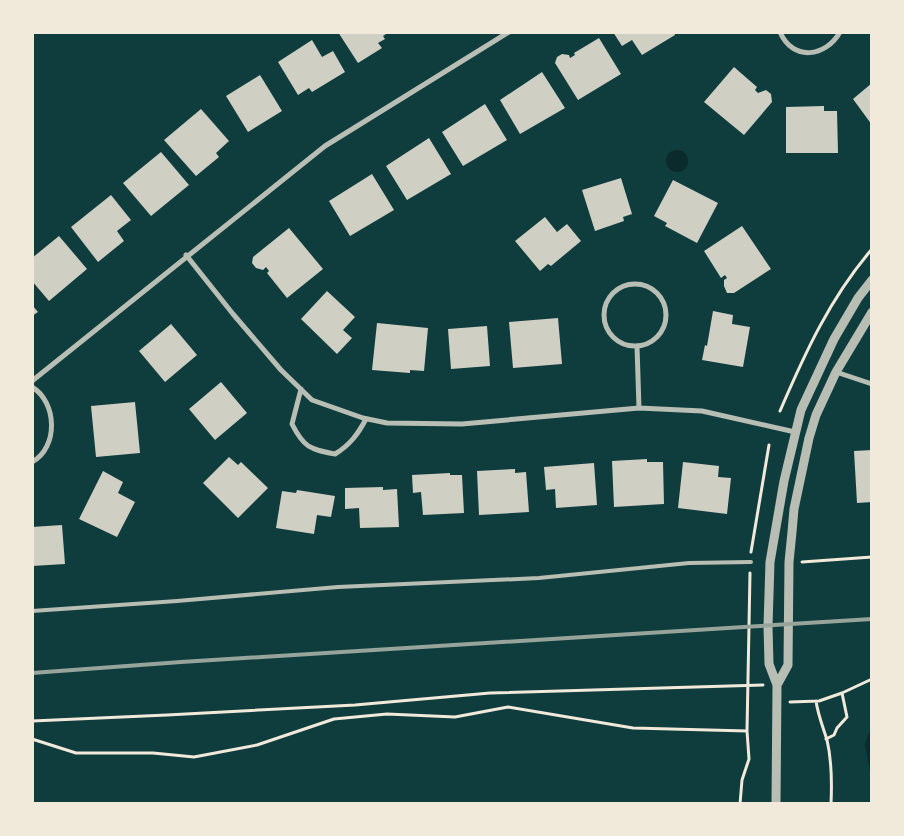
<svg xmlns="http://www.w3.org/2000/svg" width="904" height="836" viewBox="0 0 904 836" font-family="'PT Sans Narrow',sans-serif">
<rect width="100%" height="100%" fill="#0f3d3e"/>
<!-- water -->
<path fill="#0a2a2b" d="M666 161a11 11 0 1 1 22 0a11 11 0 1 1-22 0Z
M871 728V777L865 744Z"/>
<!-- building -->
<path fill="#cfcfc3" d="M338 32H389L383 36 385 39 378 43 382 48 358 63Z
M613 32H674L675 35 642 55 632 40 622 46Z
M599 38 621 74 578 100 555 63 557 57 562 54 569 55 570 58 575 55 574 53Z
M312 40 322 57 333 51 345 72 312 92 309 88 298 95 278 62Z
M734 67 757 87 755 90 758 93 766 90 771 94 772 102 744 135 704 102Z
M542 72 565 108 520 134 500 100Z
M260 75 282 111 248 132 226 96Z
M872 83V125L853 99Z
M485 104 507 140 463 166 442 132Z
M824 106V111H837L838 153H786V107Z
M201 109 229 141 216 153 219 157 196 176 164 140Z
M429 138 451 174 407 200 386 166Z
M161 152 189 185 151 216 123 183Z
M372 174 394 210 350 236 329 201Z
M621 178 632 214 623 217 624 221 595 231 582 190Z
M673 180 718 203 697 243 665 226 667 223 654 216Z
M111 195 131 220 117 231 124 241 98 262 71 227Z
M545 217 557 232 567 224 581 241 551 266 548 264 540 271 515 241Z
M742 226 771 269 734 293H727L724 286V280L727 278 725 275 721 278 704 251Z
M289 228 323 269 287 298 267 273 269 271 266 267 263 270 256 268 252 263 253 257Z
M59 236 87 269 49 301 32 281V258Z
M327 291 355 317 343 330 352 338 337 354 301 319Z
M32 305 38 312 32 316Z
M713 311 733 315 732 324 750 327 743 367 702 360 705 345 707 346Z
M558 318 562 364 513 368 509 322Z
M377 323 428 328 424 371 410 370V373L372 370Z
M171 324 197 355 165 382 139 351Z
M487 326 490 366 451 369 448 329Z
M221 382 247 413 215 440 189 409Z
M135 402 140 453 96 457 91 406Z
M872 450V502L857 503 854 451Z
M229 457 238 465 241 462 268 488 238 518 203 483Z
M647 459V462H663L664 504 614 507 612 461Z
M683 462 719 466 718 477 731 478 727 514 678 508Z
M594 463 597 505 556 508 555 489 546 490 544 467Z
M515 469V473L526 472 529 512 479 515 477 471Z
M103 471 123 482 118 493 135 502 117 537 79 519Z
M450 473V475H462L464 513 423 515 421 492 413 493 412 475Z
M383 487V490L397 489 399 527 360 528 359 508 345 509V488Z
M297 490 335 496 331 517 317 515 314 534 276 528 282 491 296 493Z
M62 525 65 564 32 566V527Z"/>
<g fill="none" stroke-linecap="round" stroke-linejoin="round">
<!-- path -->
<path stroke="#f1e9da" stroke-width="3" d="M780 411C805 353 830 298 872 249
M751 552 769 445
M802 562 872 557
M816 701C818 715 823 727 827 740 832 761 832 782 831 804
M790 702 819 701 842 693 872 679
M32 721 167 715 355 705 490 693 763 685
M32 739 76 753H153L194 757 257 745 334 719 387 714 455 717 508 707 633 728 747 731
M826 739 834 735 837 728 847 717 842 693
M740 804 742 780 749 759 747 731 750 573"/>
<!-- service -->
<path stroke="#b8beb3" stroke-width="4" d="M32 611 177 601 338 587 539 578 689 563 751 562"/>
<!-- minor -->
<path stroke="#b8beb3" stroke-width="5" d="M780 32C793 62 826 57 840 32
M186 255 233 314 281 370 312 400 363 418 387 423 462 424 639 408 702 411 795 432
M604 315a31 31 0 1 1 62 0a31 31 0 1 1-62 0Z
M637 346 639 408
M836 372 872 384
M32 381 325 146 509 32
M32 387C57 402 59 447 32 462
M301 389 292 424C304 448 310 449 335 454 350 445 358 434 366 419"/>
<!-- tertiary -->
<path stroke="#b8beb3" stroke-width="9" d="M777 685 788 665 789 562 792 532 794 509 809 438 816 415 836 372 872 312
M776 804 777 685 769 664 768 626 770 562 784 481 801 410 834 339 858 298 872 280"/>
<!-- rail -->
<path stroke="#97a49c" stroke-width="4" d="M32 673 181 662 872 619"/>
</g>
<!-- border -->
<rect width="904" height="836" fill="none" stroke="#f1e9da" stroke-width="68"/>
</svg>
